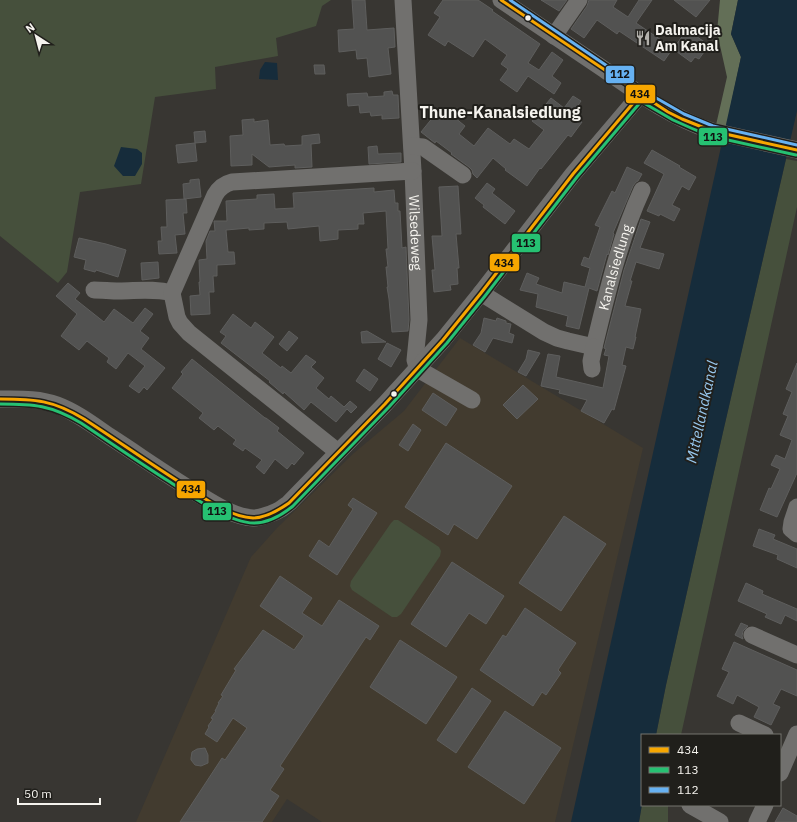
<svg xmlns="http://www.w3.org/2000/svg" width="797" height="822" viewBox="0 0 797 822" font-family="'IBM Plex Sans',sans-serif">
<rect width="100%" height="100%" fill="#383632"/>
<!-- built -->
<path fill="#423b2f" d="M460 338 643 448 555 822H322L287 799 272 822H136L251 557 277 528 354 453 404 411Z"/>
<!-- green -->
<path fill="#46503c" d="M0 0H331L322 6 316 26 276 38 278 56 215 67 216 89 155 97 141 184 80 192 67 272 58 283 0 236Z
M786 159 797 161V207L681 735H656L666 685 723 432Z
M394 520H398L439 547 441 551 440 556 401 614 397 617H392L352 590 350 586 351 581 391 523Z
M642 804V805H668V822H639Z"/>
<!-- forest -->
<path fill="#636f57" d="M720 0H738L731 34 741 57 726 128 716 125 727 77 717 32Z"/>
<!-- water -->
<path fill="#162c3b" d="M738 0H797V111L723 432 666 685 656 735H642V804L639 822H571L741 57 731 34Z
M265 62 277 63 278 80 259 79 260 70Z
M121 147 137 149 142 153V164L135 176H123L114 166Z"/>
<!-- building -->
<path fill="#525251" stroke="#5e5e5d" d="M352 0H365L367 30 394 28 395 47 388 48 391 74 369 77 367 58 357 59 356 50 339 52 338 30 354 29Z
M443 0H478L493 10 492 11 540 44 528 63 539 70 552 52 563 60 552 76 561 83 554 94 528 76 517 92 500 80 508 69 501 64 507 55 485 39 473 57 448 41 445 46 428 35 440 17 434 13Z
M541 0H567L559 11Z
M589 0H617L613 7 628 17 639 0H652L636 23 673 48 664 61 619 31 617 34 597 20 584 38 571 29 587 6Z
M674 0H710L696 17Z
M687 30 709 45 699 59 695 57 691 62 673 49Z
M314 65H324L325 74H315Z
M392 91 393 95H398L399 118 382 119V115L371 116 370 112 360 113 359 105 348 106 347 94 367 93 368 97 384 96V92Z
M573 96 581 101 572 114 582 122 571 137 568 135 541 169 540 168 527 186 505 170 506 169 493 158 477 178 473 174 472 170 469 167 451 154 452 153 436 141 435 143 421 132 434 116 437 118 444 109 465 126 459 134 474 146 488 128 510 144 514 139 529 149 544 130 532 121 538 114 551 98 564 108Z
M254 119V122L268 120 270 145 284 144 285 146 302 145V136L319 134 320 143 311 144 312 167 295 168V165L269 167 252 154V165L231 166 230 136 243 135 242 120Z
M205 131 206 142 195 143 194 132Z
M195 143 197 161 178 163 176 145Z
M377 146 378 154 401 153V162L369 164 368 147Z
M652 150 680 166 679 167 696 177 689 190 682 186 672 205 680 209 674 221 660 214 659 216 647 211 664 174 644 163Z
M627 167 642 174 638 181 636 182 633 186 613 233 614 234 608 255 607 254 597 291 589 288 579 329 566 326 568 316 536 307 538 294 520 290 527 273 539 278 536 284 562 293 564 282 585 287 590 268 581 265 584 257 589 259 600 227 595 225 612 191 615 193Z
M199 179 201 197 184 199 183 184 190 183V180Z
M487 183 495 189 492 193 515 211 505 224 483 207 484 205 475 198Z
M458 186 461 234H456L459 268H457L458 284 450 285 451 290 434 292 432 270H435L432 236H442L439 187Z
M374 188V192L394 190 395 203H398V211H400L402 248 406 247 409 320 408 331 392 332 389 299 387 287H388L386 267H388L386 249H388L386 211 363 213 364 224H358V229L338 230V239L320 241 319 226 288 229 287 222 264 223V229L249 230V228L226 230 228 252H234L235 264 217 265V276H213L214 292H209L210 314 191 315 190 296 200 295 199 282H200L199 260 207 259 206 241 210 231H215L214 221H227L226 201 257 199V195L274 194 275 209 294 208 293 193Z
M186 199 187 213H183L185 234 175 235 177 253 159 254 158 241H162L161 227H167L166 200Z
M641 219 650 222 640 248 664 254 659 269 636 262 630 281H632L625 306 641 309 635 337H636L633 349 626 347 622 365 626 366 614 410 612 409 604 423 581 411 587 400 559 393 560 390 541 386 548 354 560 356 556 377 603 388 609 356 604 355 606 349 604 348 624 270Z
M79 238 106 244 126 250 118 277 96 270 95 272 84 269 86 260 74 257Z
M158 262 159 278 142 280 141 263Z
M68 283 80 293 75 299 104 322 114 309 133 323 145 308 153 314 140 331 149 338 141 349 165 368 147 390 144 387 139 393 129 386 145 366 128 353 116 369 107 362 109 358 87 341 79 350 61 336 77 314 56 296Z
M233 314 251 328 255 322 274 337 262 353 281 368 282 366 291 373 306 355 316 362 311 367 324 378 316 388 329 399 331 396 344 407 350 401 357 407 351 413 347 409 336 422 311 402 304 410 284 392 283 394 269 382 270 381 221 343 226 336 220 332Z
M484 318 496 321 497 318 506 321V323L511 324 509 333 514 335 512 343 493 338 485 352 473 345 481 333Z
M289 331 298 338 287 351 279 344Z
M367 331 386 342 362 343 361 332Z
M387 343 401 350 391 367 378 359Z
M528 350 540 353 526 376 518 372 526 359Z
M192 359 265 418H266L279 428 277 431 304 453 294 465 292 463 287 469 275 459 264 474 256 467 262 460 245 448 243 451 233 444 236 440 218 426 214 430 199 418 203 413 172 388 183 374 181 372Z
M797 363V473L777 517 760 510 769 488 771 489 780 469 771 465 776 455 785 459 792 440 780 435 788 416 783 414 792 392 786 389Z
M364 369 378 379 370 391 356 381Z
M523 385 538 399 517 419 503 405Z
M433 393 457 409 446 426 422 410Z
M413 424 421 430 408 451 399 445Z
M446 443 512 486 477 539 454 524 448 535 405 507Z
M353 498 377 513 337 575 309 556 319 540 329 547 353 509 348 505Z
M564 516 606 544 561 611 519 583Z
M759 529 775 535 773 539 797 549V568L777 559 778 555 753 546Z
M452 562 504 596 486 624 469 613 446 647 411 624Z
M280 576 312 598 302 613 322 626 339 600 379 626 370 640 366 637 280 766 284 769 270 790 279 796 262 822H180L222 758 225 760 247 728 233 718 217 742 205 734 209 727 208 726 213 719 211 718 216 711H215L219 703H218L223 696 221 695 236 670 234 669 263 630 294 650 304 636 260 606Z
M746 583 763 591 762 594 797 609V621L785 615 781 624 765 617 767 614 738 601Z
M525 608 576 643 558 670 561 673 546 695 542 692 533 706 480 670 503 635 506 637Z
M741 623 748 626 743 631 742 636 743 639 735 635Z
M400 640 457 677 426 724 370 687Z
M734 642 797 670V696L781 689 773 704 780 707 771 725 754 717 759 707 737 695 733 704 717 696 729 672 722 669Z
M472 688 491 701 456 753 437 740Z
M505 711 561 748 524 804 468 767Z
M205 748 208 755V763L201 766 195 765 191 760V758L192 752 197 749Z
M783 808 797 816V822H775Z"/>
<g fill="none" stroke-linecap="round" stroke-linejoin="round">
<!-- minor -->
<g stroke="#71706e" stroke-width="17">
<path id="s1" d="M403 0 413 171 419 320 415 360 417 367 423 372 472 400"/>
<path d="M501 0C535 23 568 45 602 68 638 93 670 117 712 131L797 150"/>
<path d="M554 36 579 0"/>
<path d="M412 146 423 147 463 175"/>
<path d="M94 290C102 290 111 291 119 291 136 291 154 288 172 293"/>
<path id="s2" d="M481 293 544 332 557 338 568 341 594 347C607 294 619 240 642 190"/>
<path d="M592 369 591 361 594 347"/>
<path d="M0 399C19 399 39 398 57 405 76 412 93 425 109 436 140 456 171 478 203 497 218 506 235 517 253 518 260 518 274 513 279 510 283 508 286 505 289 503L385 404 443 340 481 293 573 174 640 95"/>
<path d="M338 452 189 333 180 323 177 317 172 293 215 195C219 188 224 184 232 182L413 171"/>
<path d="M797 507 792 522 791 529 797 534"/>
<path d="M752 635 797 655"/>
<path d="M739 723 765 735"/>
<path d="M780 773 797 734"/>
<path d="M690 805 720 822"/>
<path d="M757 822 765 805"/>
</g>
<defs>
<path id="bus-1" d="M501 0 642 95 668 112 682 119 712 131 797 150
M0 399C35 399 53 400 84 419 118 441 152 465 187 487 205 499 230 517 253 518 266 518 279 510 289 503L385 404 443 340 481 293 573 174 640 95"/>
<path id="bus-2" d="M637 99 673 120 691 128 710 136 796 155
M0 404C34 404 51 405 81 423 111 443 140 463 170 482 191 496 229 523 254 523 268 523 282 515 293 506L389 407 447 343 485 296 577 177 644 98"/>
<path id="bus-3" d="M510 0 644 91 684 114 713 126 797 145"/>
</defs>
<!-- bus-1 casing -->
<use href="#bus-1" stroke="#201f1b" stroke-width="6"/>
<!-- bus-2 casing -->
<use href="#bus-2" stroke="#201f1b" stroke-width="6"/>
<!-- bus-3 casing -->
<use href="#bus-3" stroke="#201f1b" stroke-width="6"/>
<!-- bus-1 -->
<use href="#bus-1" stroke="#f7a600" stroke-width="3"/>
<!-- bus-2 -->
<use href="#bus-2" stroke="#26c172" stroke-width="3"/>
<!-- bus-3 -->
<use href="#bus-3" stroke="#66b1f2" stroke-width="3"/>
</g>
<!-- icons -->
<defs>
<symbol id="restaurant-bare" viewBox="-9 -9 18 18"><path d="M-5-6h1v4h1v-4h1v4h1v-4h1v5L-1.5 .5V6h-2V.5L-5-1ZM5-6V6H3V1.5H1.5Q1.5-4 5-6Z" fill="#b3b1ac" stroke="#201f1b" stroke-width="2.5" paint-order="stroke"/></symbol>
</defs>
<g fill-rule="evenodd">
<use href="#restaurant-bare" x="632" y="27" width="22" height="22"/>
</g>
<!-- markers -->
<g fill="#f5f3ee" stroke="#201f1b" stroke-width="1.5">
<circle cx="528" cy="18" r="3.5"/>
<circle cx="394" cy="394" r="3.5"/>
</g>
<g text-anchor="middle" stroke-width="4" stroke-linejoin="round" paint-order="stroke">
<!-- poi labels -->
<g font-size="14" font-weight="bold" fill="#f5f3ee" stroke="#201f1b" text-anchor="start">
<text x="655" y="35">Dalmacija<tspan x="655" dy="16">Am Kanal</tspan></text>
</g>
<!-- street labels -->
<g font-size="14" fill="#f5f3ee" stroke="#201f1b">
<text dy="5" stroke="none"><textPath href="#s1" startOffset="233">Wilsedeweg</textPath></text>
<text dy="5" stroke="none"><textPath href="#s2" startOffset="209">Kanalsiedlung</textPath></text>
</g>
<!-- water labels -->
<g font-size="15" font-style="italic" fill="#97c7ed" stroke="#201f1b">
<text transform="translate(702 412) rotate(-78)" y="5">Mittellandkanal</text>
</g>
<!-- quarter labels -->
<g font-size="16" font-weight="bold" fill="#f5f3ee" stroke="#201f1b">
<text x="500" y="118">Thune-Kanalsiedlung</text>
</g>
</g>
<g stroke="#201f1b" stroke-width="1.5">
<rect x="605" y="65" width="30" height="19" rx="4" fill="#66b1f2"/>
<rect x="625" y="84" width="31" height="20" rx="4" fill="#f7a600"/>
<rect x="698" y="127" width="30" height="19" rx="4" fill="#26c172"/>
<rect x="511" y="233" width="30" height="20" rx="4" fill="#26c172"/>
<rect x="489" y="253" width="31" height="19" rx="4" fill="#f7a600"/>
<rect x="176" y="480" width="30" height="19" rx="4" fill="#f7a600"/>
<rect x="202" y="502" width="30" height="19" rx="4" fill="#26c172"/>
</g>
<g font-size="11" text-anchor="middle" font-weight="bold" fill="#111">
<text x="620" y="78">112</text>
<text x="640" y="98">434</text>
<text x="713" y="141">113</text>
<text x="526" y="247">113</text>
<text x="504" y="267">434</text>
<text x="191" y="493">434</text>
<text x="217" y="515">113</text>
</g>
<!-- legend -->
<rect x="641" y="734" width="140" height="72" fill="#201f1b" stroke="#75746f"/>
<rect x="649" y="747" width="20" height="6" fill="#f7a600" stroke="#75746f"/>
<text x="677" y="754" font-size="12" fill="#f5f3ee">434</text>
<rect x="649" y="767" width="20" height="6" fill="#26c172" stroke="#75746f"/>
<text x="677" y="774" font-size="12" fill="#f5f3ee">113</text>
<rect x="649" y="787" width="20" height="6" fill="#66b1f2" stroke="#75746f"/>
<text x="677" y="794" font-size="12" fill="#f5f3ee">112</text>
<!-- north arrow -->
<g transform="translate(36 36) rotate(324)" stroke="#201f1b" stroke-width="3" paint-order="stroke">
<path d="M0-3L7 15L0 10L-7 15Z" fill="#f5f3ee"/>
<text y="-6" font-size="11" font-weight="bold" text-anchor="middle" fill="#f5f3ee">N</text>
</g>
<!-- scale -->
<path d="M18 798v6h82v-6" fill="none" stroke="#f5f3ee" stroke-width="2"/>
<text x="24" y="798" font-size="12" fill="#f5f3ee" stroke="#201f1b" stroke-width="3" paint-order="stroke">50 m</text>
</svg>
